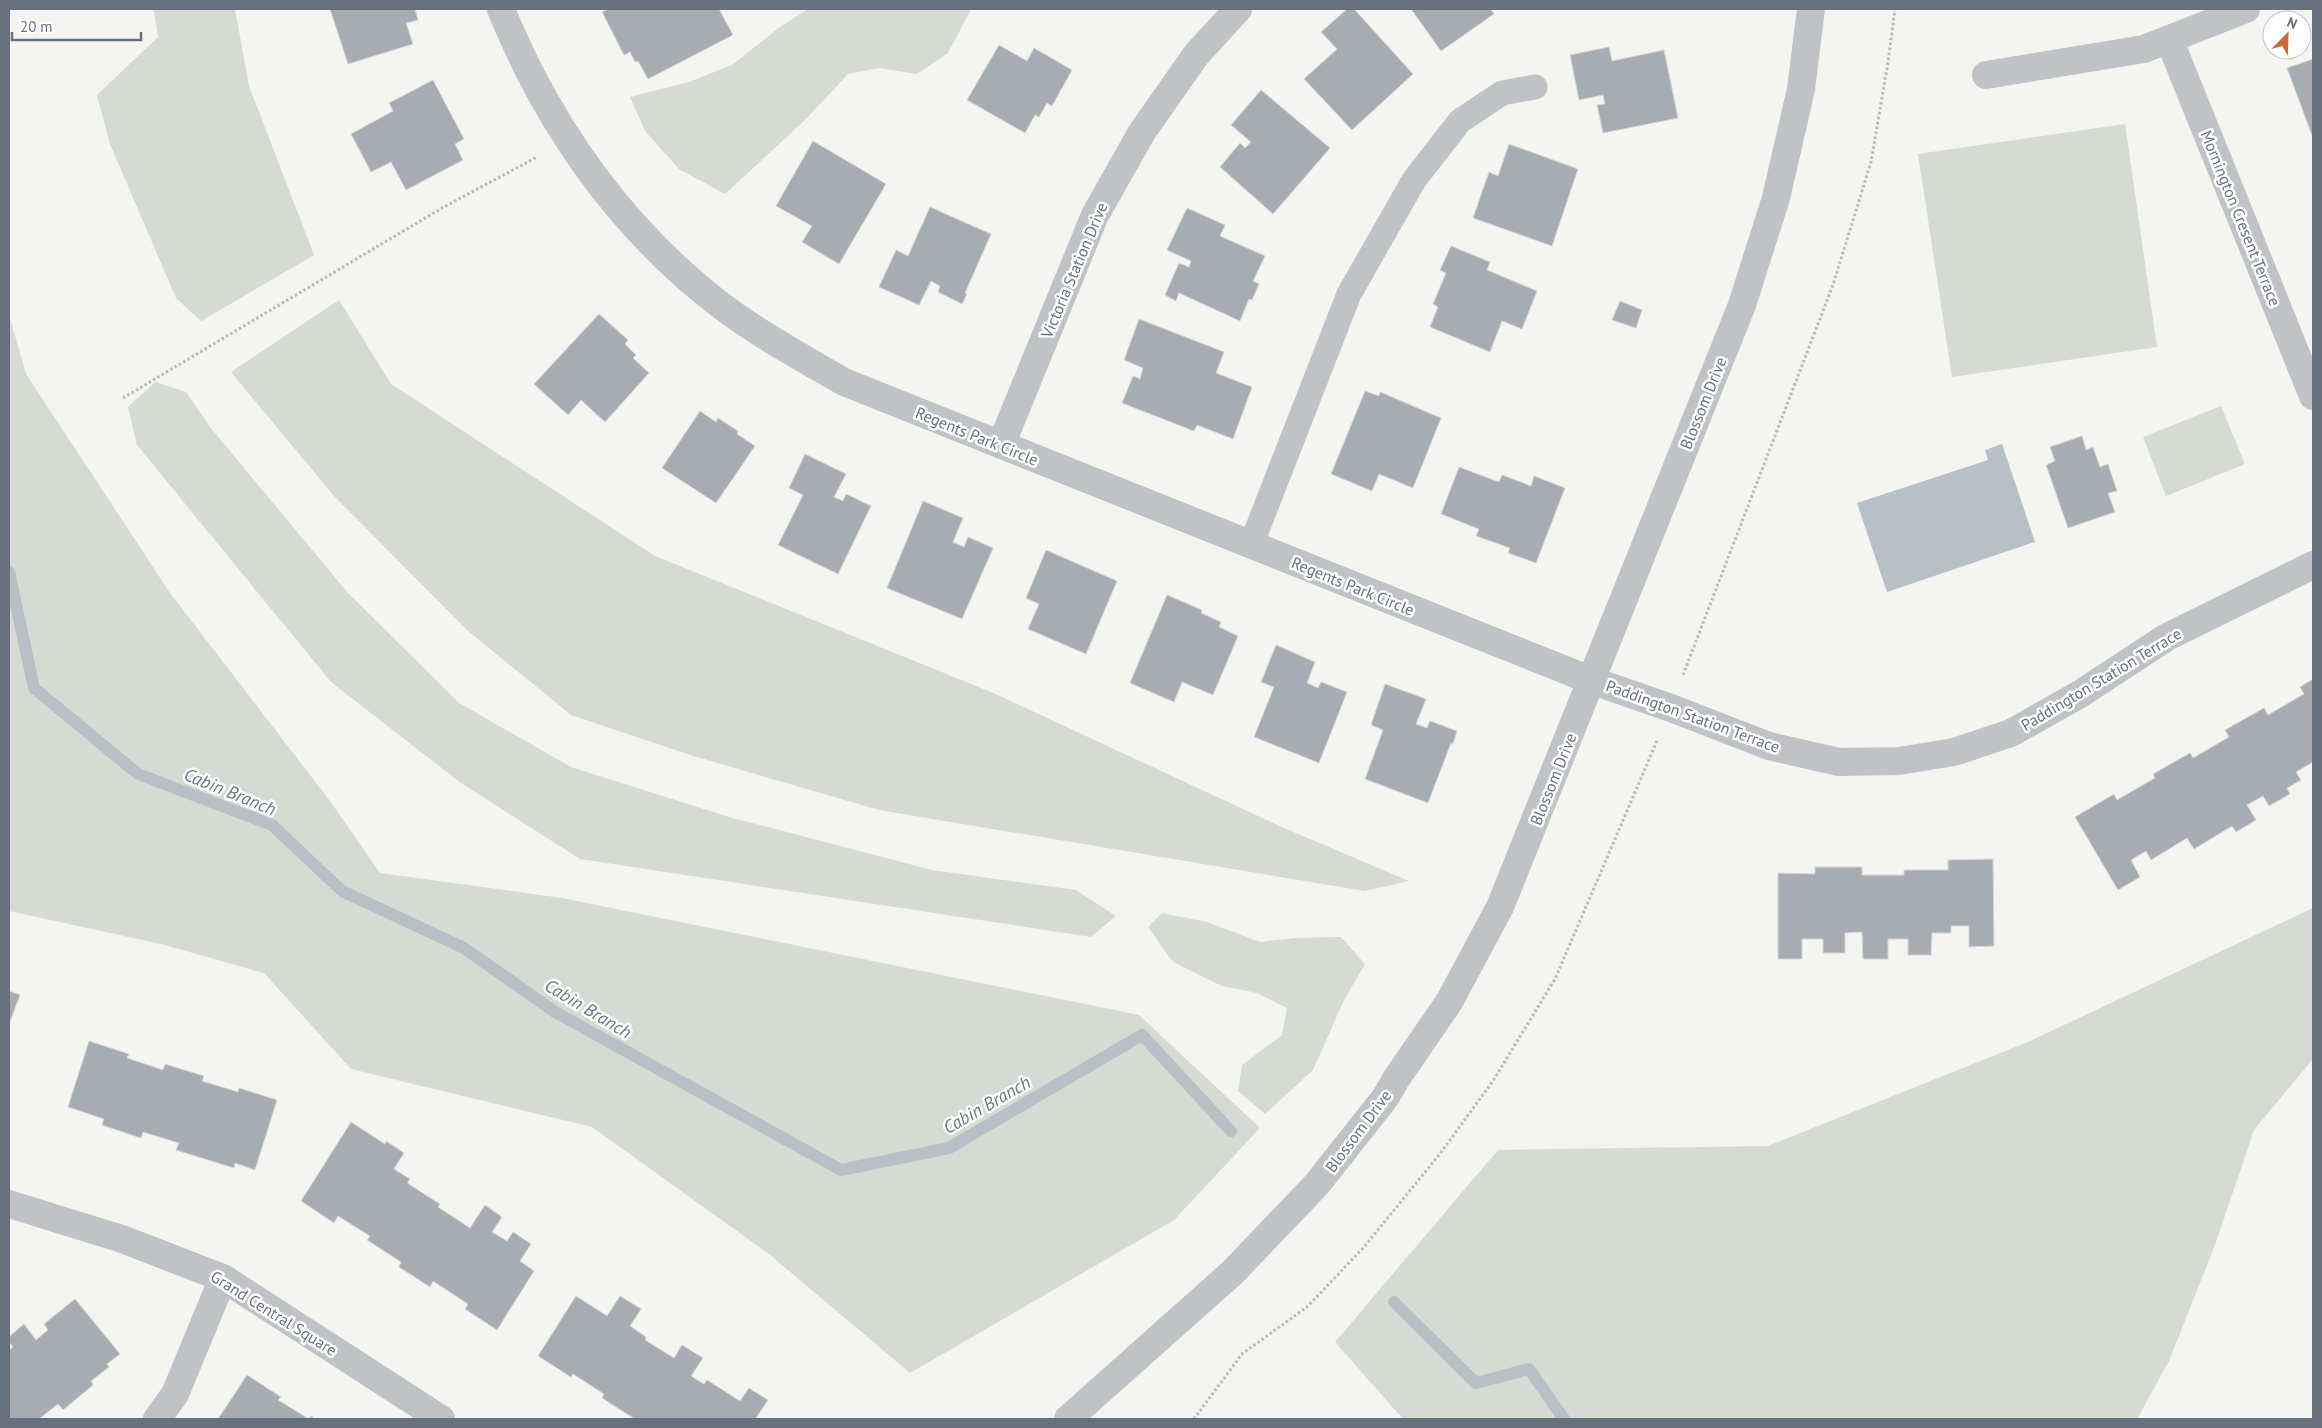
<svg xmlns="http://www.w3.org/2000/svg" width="2322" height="1428" viewBox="0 0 2322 1428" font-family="'PT Sans',sans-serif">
<rect width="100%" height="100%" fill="#f4f4f1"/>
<!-- green -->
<path fill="#d5dad2" d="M145 9H235L249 86 314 255 201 321 176 298 110 144 97 95 158 37 154 11Z
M808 9H971L948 53 917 74 879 68 848 74 806 119 725 194 679 169 645 131 630 97 689 82 732 65 780 27Z
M2125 124 2157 347 1952 377 1918 154Z
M339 300 391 384 655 556 991 692 1284 828 1409 881 1365 891 879 810 687 754 571 715 468 631 335 497 231 372Z
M9 315 26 374 170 593 330 801 380 873 562 898 1139 1015 1260 1128 1174 1220 910 1373 769 1254 592 1127 351 1069 264 973 161 944 9 911Z
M155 382 186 392 210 427 347 592 459 703 571 767 729 817 932 870 1076 890 1116 916 1091 937 580 859 461 783 331 682 137 445 128 407Z
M2221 406 2245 464 2166 496 2143 437Z
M2313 908V1059L2254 1130 2215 1245 2169 1361 2137 1419H1403L1335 1342 1498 1150 1768 1146 2028 1042Z
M1162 913 1207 922 1260 942 1295 938 1341 937 1365 964 1344 1000 1313 1070 1265 1114 1238 1091 1242 1065 1282 1035 1287 1008 1257 993 1222 986 1173 962 1148 927Z"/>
<!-- water -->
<path fill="#b9c0c5" d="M2002 444 2035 542 1887 592 1857 503 1988 460 1985 450Z"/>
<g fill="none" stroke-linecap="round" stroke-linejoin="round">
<!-- stream -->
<path stroke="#b9c0c5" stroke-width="12" d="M9 572 34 688 138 774 272 825 342 891 464 948 555 1012 841 1170 949 1148 1142 1035 1231 1131
M1394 1302 1476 1383 1529 1369 1564 1419"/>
</g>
<!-- building -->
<path fill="#a7acb2" stroke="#d5d5d3" d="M330 9H415L418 20 406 23 413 44 348 64Z
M608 9H719L733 35 648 79 638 61 635 62 630 52 624 55 602 12Z
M1347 9H1354L1413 74 1352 130 1304 79 1337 49 1321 32Z
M1411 9H1490L1494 14 1441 51Z
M999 45 1027 61 1034 48 1072 70 1052 106 1047 103 1039 117 1035 115 1025 133 967 100Z
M1609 47 1612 61 1664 50 1678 118 1603 133 1597 105 1605 104 1603 95 1579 100 1570 55Z
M2313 59V138L2287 68Z
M433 80 464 139 455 144 463 160 406 190 391 162 371 172 351 134 393 111 389 103Z
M1261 90 1330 148 1273 214 1220 167 1240 143 1245 148 1251 142 1231 125Z
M813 141 886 184 839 264 802 242 812 226 776 206Z
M1509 144 1578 169 1552 246 1473 218 1489 172 1498 176Z
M930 207 991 234 965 293 967 294 962 304 938 292 940 286 931 281 919 305 879 287 896 250 908 256Z
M1187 208 1225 225 1220 236 1265 256 1253 281 1259 284 1252 300 1249 299 1240 321 1179 293 1176 301 1165 295 1179 263 1189 267 1191 261 1167 250Z
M1451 246 1490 262 1487 270 1537 291 1522 329 1502 321 1490 352 1430 327 1438 307 1433 304 1446 273 1440 270Z
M1620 301 1642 310 1636 328 1612 320Z
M599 314 628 340 625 344 636 355 633 358 649 373 605 422 581 400 568 415 534 384Z
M1139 319 1224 352 1216 373 1252 387 1233 439 1197 425 1194 431 1122 403 1133 376 1140 379 1143 368 1124 360Z
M1365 391 1379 396 1380 392 1441 418 1413 488 1379 474 1372 491 1331 474Z
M700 411 716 422 718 418 738 431 737 434 755 446 716 503 662 468Z
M2082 436 2086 450 2093 447 2100 467 2108 464 2117 491 2108 493 2115 512 2068 528 2046 465 2055 461 2050 447Z
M805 454 846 474 834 497 843 501 846 494 871 506 838 574 778 545 803 495 789 488Z
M1459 467 1499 482 1502 475 1531 486 1534 476 1565 488 1536 563 1508 553 1510 548 1476 536 1479 529 1441 514Z
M923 501 963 518 953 542 964 547 968 537 993 548 962 619 887 588Z
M1046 550 1117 581 1086 654 1028 629 1039 604 1026 598Z
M1167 595 1202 610 1201 613 1221 622 1219 627 1238 636 1213 695 1182 682 1174 702 1130 683Z
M1276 645 1315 662 1307 683 1318 688 1321 682 1347 692 1319 763 1254 737 1274 687 1261 682Z
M2313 679V762L2296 772 2301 780 2287 788 2290 794 2269 806 2263 796 2247 805 2256 820 2236 832 2232 826 2194 849 2187 838 2151 860 2146 851 2131 860 2140 877 2118 890 2075 817 2114 794 2117 800 2155 778 2153 774 2190 753 2193 758 2229 737 2225 730 2264 708 2268 715 2304 694 2300 687Z
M1385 684 1426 699 1416 724 1427 728 1430 721 1457 731 1453 744 1451 743 1428 803 1365 779 1383 730 1371 725Z
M1993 859 1994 946 1969 947V926H1951V933H1932L1931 955H1908V939H1888V959H1863L1862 932 1845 933V953H1823V939H1802V959H1778V873L1815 874V867H1862V875H1904V870H1948V860Z
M9 991 20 995 9 1024Z
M89 1041 129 1054 127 1058 163 1070 165 1064 204 1076 202 1081 238 1092 239 1088 277 1100 255 1170 235 1163 234 1168 176 1150 179 1143 143 1132 141 1138 102 1125 104 1119 68 1107Z
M351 1122 385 1144 386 1141 404 1153 394 1169 410 1179 407 1183 440 1204 438 1207 470 1228 485 1205 502 1217 492 1232 507 1241 513 1232 531 1244 520 1261 534 1271 497 1330 465 1309 468 1304 433 1281 430 1287 399 1267 401 1262 367 1240 370 1236 338 1216 334 1223 301 1201Z
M576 1296 607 1316 620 1296 641 1309 630 1326 646 1337 645 1340 674 1358 682 1345 703 1358 691 1376 704 1384 707 1380 740 1401 749 1388 768 1400 756 1418 759 1419H635L602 1398 604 1394 573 1374 571 1377 538 1356Z
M75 1299 120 1354 107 1364 109 1367 91 1381 93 1385 63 1410 58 1404 39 1419H9V1350L13 1347 9 1342V1337L24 1324 36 1340 48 1330 44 1324Z
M247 1375 281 1397 278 1400 309 1419 311 1416 315 1419H218Z"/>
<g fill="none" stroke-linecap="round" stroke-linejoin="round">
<!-- path -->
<path stroke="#b7b9bc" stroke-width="3" stroke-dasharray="2.5 2.5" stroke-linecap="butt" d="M123 398 442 208 537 157
M1683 675 1833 285 1871 162 1888 62 1895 9
M1194 1419 1242 1354 1307 1307 1364 1247 1439 1155 1493 1081 1555 979 1657 741"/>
<!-- service -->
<path stroke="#c0c2c5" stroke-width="25" d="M1251 545 1349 294 1414 180 1460 121 1502 93 1535 87"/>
<!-- minor -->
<path stroke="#c0c2c5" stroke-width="28" d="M501 9C509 30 519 50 529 71 572 155 631 232 704 292 747 328 796 354 844 382L1593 681 1671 708 1769 746 1839 762 1899 761 1954 752 2011 733 2080 694 2167 637 2313 565
M2169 39 2313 396
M1986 75 2144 49 2246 9
M1001 445 1095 215 1142 132 1196 55 1238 9
M9 1204 122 1239 223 1278 441 1419
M157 1419 175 1394 223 1278"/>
<!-- tertiary -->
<path stroke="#c0c2c5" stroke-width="28" d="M1068 1419 1233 1272 1317 1184 1385 1098 1396 1079 1449 1002 1500 907 1742 305 1776 198 1801 89 1811 9"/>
</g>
<g text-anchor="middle" stroke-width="5" stroke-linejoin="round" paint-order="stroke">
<!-- street labels -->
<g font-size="16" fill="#67717e" stroke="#fff">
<text transform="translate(2241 218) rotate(68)" y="6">Mornington Cresent Terrace</text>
<text transform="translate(1074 270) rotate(-67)" y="6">Victoria Station Drive</text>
<text transform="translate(1703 403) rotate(-68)" y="6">Blossom Drive</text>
<text transform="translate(977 436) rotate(22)" y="6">Regents Park Circle</text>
<text transform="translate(1353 586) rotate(22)" y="6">Regents Park Circle</text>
<text transform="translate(2101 679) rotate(-31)" y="6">Paddington Station Terrace</text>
<text transform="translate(1693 716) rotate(20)" y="6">Paddington Station Terrace</text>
<text transform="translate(1553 779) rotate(-68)" y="6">Blossom Drive</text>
<text transform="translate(1358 1131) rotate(-53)" y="6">Blossom Drive</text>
<text transform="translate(274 1313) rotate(32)" y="6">Grand Central Square</text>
</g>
<!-- water labels -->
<g font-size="18" font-style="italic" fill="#687882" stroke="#fff">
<text transform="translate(230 792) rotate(22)" y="6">Cabin Branch</text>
<text transform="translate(588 1009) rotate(31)" y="6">Cabin Branch</text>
<text transform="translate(987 1105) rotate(-30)" y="6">Cabin Branch</text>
</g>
</g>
<!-- border -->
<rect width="2322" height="1428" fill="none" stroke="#67717e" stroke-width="20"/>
<!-- north arrow -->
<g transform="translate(2287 35) rotate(23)"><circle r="24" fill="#ffffff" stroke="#c2c6cb"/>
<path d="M0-4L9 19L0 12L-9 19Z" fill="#cd6938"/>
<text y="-8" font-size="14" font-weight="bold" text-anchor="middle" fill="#67717e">N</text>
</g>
<!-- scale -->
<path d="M12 32v8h129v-8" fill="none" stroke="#67717e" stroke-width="2.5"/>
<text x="20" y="32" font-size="15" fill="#67717e" stroke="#ffffff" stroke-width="4" paint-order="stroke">20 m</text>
</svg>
